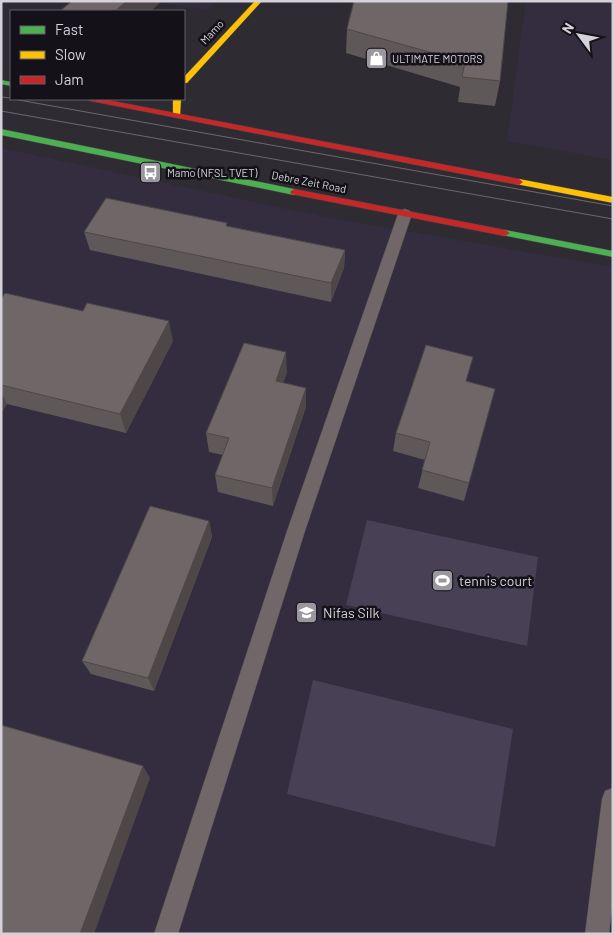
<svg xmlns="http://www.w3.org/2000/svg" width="614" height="935" viewBox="0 0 614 935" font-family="Barlow,sans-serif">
<rect width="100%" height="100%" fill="#2e2c32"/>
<!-- built -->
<path fill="#332d3f" d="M151 1H215L207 10Z
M526 1H613V160L507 141Z
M1 148 325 217 613 267V934H1Z"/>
<!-- green -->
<path fill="#484155" d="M367 520 538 557 527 646 346 605Z
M313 680 513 729 495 847 287 794Z"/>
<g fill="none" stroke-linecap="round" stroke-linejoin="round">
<defs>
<path id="lane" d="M405 209 410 211 412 214 305 531 178 934H154L287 531 398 214 400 211Z
M613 788V899L609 934H585L602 799 605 791Z"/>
<path id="fast" d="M1 80 11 82V86L1 84Z
M1 129 294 189 298 192 294 195 1 135Z
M505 230 613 251V257L502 235V231Z"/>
<path id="slow" d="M255 1H262L187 83H184V77Z
M173 99H181L180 117H174L173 115Z
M519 179 613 197V203L516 184 515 182Z"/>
<path id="jam" d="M87 99H102L519 179 523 182 519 185 91 101Z
M294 189 505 230 510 233 505 236 291 194 290 192Z"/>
</defs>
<!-- lane casing -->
<use href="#lane" stroke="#49474c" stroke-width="1"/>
<!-- fast casing -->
<use href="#fast" stroke="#49474c" stroke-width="1"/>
<!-- slow casing -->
<use href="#slow" stroke="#49474c" stroke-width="1"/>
<!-- jam casing -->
<use href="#jam" stroke="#49474c" stroke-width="1"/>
<!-- lane -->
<use href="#lane" fill="#716768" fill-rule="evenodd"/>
<!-- fast -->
<use href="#fast" fill="#4caf50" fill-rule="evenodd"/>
<!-- slow -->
<use href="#slow" fill="#ffc107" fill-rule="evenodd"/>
<!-- jam -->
<use href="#jam" fill="#c62828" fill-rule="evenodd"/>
<!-- tram -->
<path stroke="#6e686c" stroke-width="1" d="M1 97 11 98
M13 99 613 206
M1 111 613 219"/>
</g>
<!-- wall -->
<path fill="#5f5859" d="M354 1 500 81 495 106 458 102 460 87 346 53 347 29Z
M228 226 345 250 344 268 331 302 90 250 84 232Z
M1 299 173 341 126 433 7 404 1 413Z
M287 372 283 383 306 407 273 506 218 492 215 475 223 455 209 452 206 433Z
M467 382 469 483 464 501 418 488 425 460 393 451 396 433Z
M209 521 212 537 154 691 91 674 82 661Z"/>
<!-- shaded-wall -->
<path fill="#4d4748" d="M127 1H162L151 11H115Z
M345 250 344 268 331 302V283Z
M169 321 173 341 126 433 120 414Z
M286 352 287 372 277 401 276 381Z
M306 388V407L273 506 272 488Z
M1 392 7 404 1 413Z
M209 521 212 537 154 691 148 678Z
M143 766 150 778 94 934H80Z"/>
<!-- building -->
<path fill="#6e6667" stroke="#4d4748" d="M72 1H127L115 11H60Z
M354 1H508L500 81 462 77 465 62 347 29Z
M106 198 227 223 226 226 345 250 331 283 84 232Z
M5 293 83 311 87 303 169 321 120 414 1 385V299Z
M244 343 286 352 276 381 306 388 272 488 215 475 229 438 206 433Z
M426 345 473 357 466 381 495 389 469 483 422 470 430 442 396 433Z
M150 506 209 521 148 678 82 661Z
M1 725 143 766 80 934H1Z"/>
<!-- icons -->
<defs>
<symbol id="shop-square" viewBox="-11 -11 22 22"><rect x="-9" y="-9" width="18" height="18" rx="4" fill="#9a979f" stroke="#141218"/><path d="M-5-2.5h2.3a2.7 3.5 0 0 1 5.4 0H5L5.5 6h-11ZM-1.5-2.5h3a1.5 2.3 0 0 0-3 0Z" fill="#fff"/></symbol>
<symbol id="bus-square" viewBox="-11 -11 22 22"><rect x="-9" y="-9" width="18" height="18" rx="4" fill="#9a979f" stroke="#141218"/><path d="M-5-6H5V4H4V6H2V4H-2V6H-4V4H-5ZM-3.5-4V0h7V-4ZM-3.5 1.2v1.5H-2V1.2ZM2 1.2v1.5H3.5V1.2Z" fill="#fff"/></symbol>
<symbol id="stadium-square" viewBox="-11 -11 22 22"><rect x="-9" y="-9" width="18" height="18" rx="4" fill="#9a979f" stroke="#141218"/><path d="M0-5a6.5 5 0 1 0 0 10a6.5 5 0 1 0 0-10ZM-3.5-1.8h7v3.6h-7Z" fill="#fff"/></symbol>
<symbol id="university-square" viewBox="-11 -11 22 22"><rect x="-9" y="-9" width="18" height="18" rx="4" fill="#9a979f" stroke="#141218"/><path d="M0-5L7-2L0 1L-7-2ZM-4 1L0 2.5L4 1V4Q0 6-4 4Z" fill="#fff"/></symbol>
</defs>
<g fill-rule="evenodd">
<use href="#shop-square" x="364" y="46" width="25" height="25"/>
<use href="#bus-square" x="138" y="160" width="25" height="25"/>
<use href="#stadium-square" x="430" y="568" width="25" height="25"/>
<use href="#university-square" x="294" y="600" width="25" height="25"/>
</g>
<g text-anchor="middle" stroke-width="5" stroke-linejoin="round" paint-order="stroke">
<!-- far-street labels -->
<g font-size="11" fill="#d4d1da" stroke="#141218">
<text transform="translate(212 32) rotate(-47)" y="4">Mamo</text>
<text transform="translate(309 182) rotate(11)" y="4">Debre Zeit Road</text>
</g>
<!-- far-poi labels -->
<g font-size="11" fill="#d4d1da" stroke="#141218" text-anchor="start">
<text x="392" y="63">ULTIMATE MOTORS</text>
<text x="167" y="177">Mamo (NFSL TVET)</text>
</g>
<!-- poi labels -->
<g font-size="14" fill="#d4d1da" stroke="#141218" text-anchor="start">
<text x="459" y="586">tennis court</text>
<text x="323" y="618">Nifas Silk</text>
</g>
</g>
<!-- border -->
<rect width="614" height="935" fill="none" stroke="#d4d1da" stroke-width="5"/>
<!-- legend -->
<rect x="10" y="10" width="175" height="90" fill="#141218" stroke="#615e66"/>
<rect x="20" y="26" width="25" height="8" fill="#4caf50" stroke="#615e66"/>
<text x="55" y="35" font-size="15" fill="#d4d1da">Fast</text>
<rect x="20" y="51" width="25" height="8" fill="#ffc107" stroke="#615e66"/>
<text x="55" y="60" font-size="15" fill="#d4d1da">Slow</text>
<rect x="20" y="76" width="25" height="8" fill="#c62828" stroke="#615e66"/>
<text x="55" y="85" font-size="15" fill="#d4d1da">Jam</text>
<!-- north arrow -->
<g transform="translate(579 35) rotate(302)" stroke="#141218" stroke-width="4" paint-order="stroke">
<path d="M0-4L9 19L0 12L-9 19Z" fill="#d4d1da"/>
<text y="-8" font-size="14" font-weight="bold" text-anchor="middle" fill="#d4d1da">N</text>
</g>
</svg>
